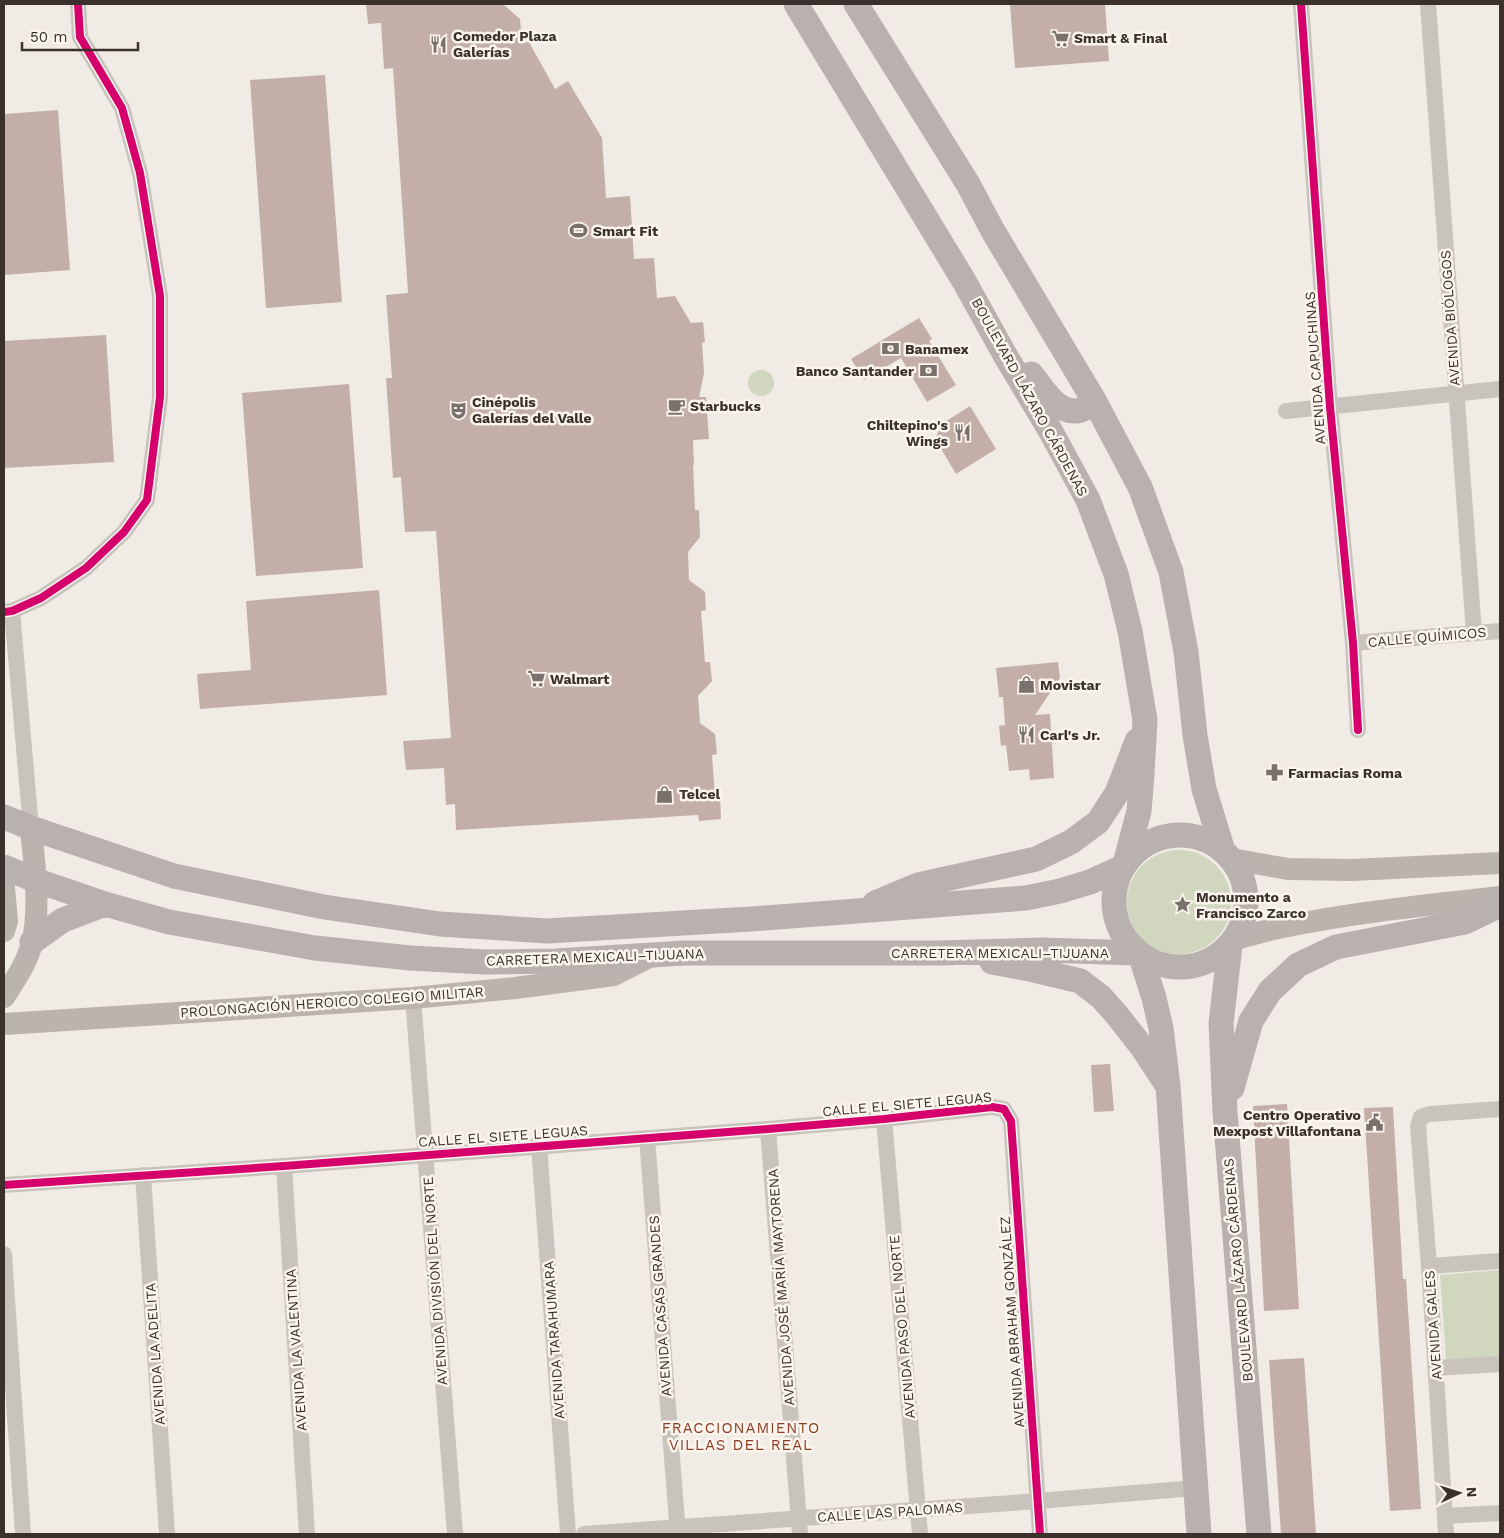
<svg xmlns="http://www.w3.org/2000/svg" width="1504" height="1538" viewBox="0 0 1504 1538" font-family="'Work Sans',sans-serif">
<rect width="100%" height="100%" fill="#f0ebe5"/>
<!-- green -->
<path fill="#d1d6bf" d="M748 383a13 13 0 1 1 26 0a13 13 0 1 1-26 0Z
M1127 902a52 52 0 1 1 104 0a52 52 0 1 1-104 0Z
M1500 1270V1356L1446 1360 1440 1275Z"/>
<!-- building -->
<path fill="#c3afa7" d="M366 4H503L520 19 522 43 529 42 555 89 568 81 602 138 606 198 630 196 634 259 654 258 657 298 675 296 691 323 703 322 705 342 702 343 704 373 699 397H706L709 439 693 440 694 465H693L695 510H699L700 537 688 552 689 580 705 592 706 610 701 611 705 662H710L712 681 698 696 700 723 715 734 717 754 712 755 715 795H720L721 819 699 821 698 815 456 830 455 804 446 805 444 768 406 770 403 741 451 738 436 531 405 532 401 477 393 478 386 378H392L386 295 408 293 393 68 384 69 381 23 368 24Z
M1010 4H1105L1109 61 1015 68Z
M325 75 342 302 266 308 250 80Z
M58 110 70 270 4 275V114Z
M919 318 932 339 929 341 956 385 927 402 901 358 864 380 851 359Z
M106 335 114 462 4 468V341Z
M349 384 363 568 256 576 242 393Z
M970 406 996 449 956 474 936 440 940 425Z
M379 590 387 695 200 709 197 674 251 670 246 601Z
M1058 662 1060 678 1035 715 1050 714 1054 778 1030 780 1029 769 1009 771 1006 745 1001 746 999 726 1005 725 1003 697H999L996 668Z
M1110 1064 1114 1111 1094 1112 1091 1065Z
M1287 1104 1299 1309 1264 1311 1253 1106Z
M1393 1107 1403 1279H1406L1421 1509 1390 1511 1364 1108Z
M1304 1358 1316 1534H1281L1269 1360Z"/>
<g fill="none" stroke-linecap="round" stroke-linejoin="round">
<!-- street -->
<path stroke="#c9c3be" stroke-width="16" d="M1301 4 1330 407 1353 643 1358 730
M1428 4 1474 633
M1286 411 1500 389
M12 611 31 828
M4 612 12 611 41 598 86 568 124 532 147 500 160 397V296L140 173 122 108 80 37 78 4
M1353 643 1500 631
M413 998 455 1534
M884 1119 920 1534
M768 1129 800 1534
M647 1138 678 1534
M539 1146 568 1534
M284 1166 307 1534
M143 1175 167 1534
M4 1185 284 1166 768 1129 884 1119 992 1107 1004 1109 1011 1121 1040 1534
M4 1254 23 1534
M1429 1266 1500 1261
M1436 1368 1500 1364
M1445 1516 1500 1513
M584 1534 1038 1501 1195 1488
M1446 1534 1429 1266 1418 1126 1421 1117 1430 1114 1500 1109"/>
<!-- secondary -->
<path stroke="#bab3ae" stroke-width="22" d="M1231 859 1288 869 1352 870 1500 863
M4 888 7 921 4 931
M1235 939C1251 935 1267 930 1283 927 1355 912 1428 905 1500 897
M4 997C15 980 27 963 32 943 41 910 34 863 31 828
M4 1024 413 998 515 988 614 975 653 955"/>
<!-- primary -->
<path stroke="#b8b1ad" stroke-width="25" d="M796 4 964 281 1005 355 1050 430 1088 500 1116 574 1130 631 1145 720 1142 774 1139 811 1126 860
M856 4 968 184 993 231 1095 402 1140 487 1171 572 1186 652 1195 735 1204 789 1223 851
M1031 374C1043 388 1056 413 1077 411 1084 410 1090 405 1095 402
M4 817 31 828 174 876 324 907 440 924 547 931 751 919 1026 898 1060 891 1090 882 1121 868
M1114 901a66 66 0 1 1 132 0a66 66 0 1 1-132 0Z
M4 867 35 880 105 904 169 922 315 948 410 958 485 962 556 961 684 953H939L1041 950 1138 953
M875 903 918 885 1036 859 1071 842 1098 822 1117 793 1137 741
M32 942 63 920 105 904
M1230 946 1221 1023 1225 1112 1259 1534
M1141 957 1154 998 1161 1028 1168 1086 1199 1534
M992 962 1030 969 1080 981 1101 997 1117 1015 1142 1047 1165 1082
M1232 1088 1251 1021 1270 991 1298 965 1336 947 1465 922 1500 905"/>
<defs>
<path id="cycleway" d="M1301 4 1330 407 1353 643 1358 730
M4 612 12 611 41 598 86 568 124 532 147 500 160 397V296L140 173 122 108 80 37 78 4
M4 1185 284 1166 768 1129 884 1119 992 1107 1004 1109 1011 1121 1040 1534"/>
</defs>
<!-- cycleway casing -->
<use href="#cycleway" stroke="#fbf5ee" stroke-width="11"/>
<!-- cycleway -->
<use href="#cycleway" stroke="#d6006c" stroke-width="8"/>
</g>
<!-- icons -->
<defs>
<symbol id="supermarket-bare" viewBox="-9 -9 18 18"><path d="M-6-5.5h2.5l.6 2H6L4.5 2H-2.5L-4.4-4H-6ZM-1.5 3.2a1.3 1.3 0 1 0 .1 0ZM3 3.2a1.3 1.3 0 1 0 .1 0Z" fill="#7a716c" stroke="#fbf5ee" stroke-width="2.5" paint-order="stroke"/></symbol>
<symbol id="restaurant-bare" viewBox="-9 -9 18 18"><path d="M-5-6h1v4h1v-4h1v4h1v-4h1v5L-1.5 .5V6h-2V.5L-5-1ZM5-6V6H3V1.5H1.5Q1.5-4 5-6Z" fill="#7a716c" stroke="#fbf5ee" stroke-width="2.5" paint-order="stroke"/></symbol>
<symbol id="stadium-bare" viewBox="-9 -9 18 18"><path d="M0-5a6.5 5 0 1 0 0 10a6.5 5 0 1 0 0-10ZM-3.5-1.8h7v3.6h-7Z" fill="#7a716c" stroke="#fbf5ee" stroke-width="2.5" paint-order="stroke"/></symbol>
<symbol id="bank-bare" viewBox="-9 -9 18 18"><path d="M-6-4H6V4H-6ZM0-2.3a2.3 2.3 0 1 0 0 4.6a2.3 2.3 0 1 0 0-4.6Z" fill="#7a716c" stroke="#fbf5ee" stroke-width="2.5" paint-order="stroke"/></symbol>
<symbol id="cafe-bare" viewBox="-9 -9 18 18"><path d="M-5.5-4.5H6V0H3Q3 3.5 0 3.5H-2.5Q-5.5 3.5-5.5 0ZM3-3.2v2h1.7v-2ZM-6 4.5H4V6H-6Z" fill="#7a716c" stroke="#fbf5ee" stroke-width="2.5" paint-order="stroke"/></symbol>
<symbol id="theatre-bare" viewBox="-9 -9 18 18"><path d="M-5-5.5Q0-4 5-5.5V0Q5 5 0 6Q-5 5-5 0ZM-3.3-2.5H-1v1.5H-3.3ZM1-2.5H3.3v1.5H1ZM-2.8 1Q0 5.5 2.8 1Z" fill="#7a716c" stroke="#fbf5ee" stroke-width="2.5" paint-order="stroke"/></symbol>
<symbol id="shop-bare" viewBox="-9 -9 18 18"><path d="M-5-2.5h2.3a2.7 3.5 0 0 1 5.4 0H5L5.5 6h-11ZM-1.5-2.5h3a1.5 2.3 0 0 0-3 0Z" fill="#7a716c" stroke="#fbf5ee" stroke-width="2.5" paint-order="stroke"/></symbol>
<symbol id="pharmacy-bare" viewBox="-9 -9 18 18"><path d="M-2-6h4v4h4v4h-4v4h-4v-4h-4v-4h4Z" fill="#7a716c" stroke="#fbf5ee" stroke-width="2.5" paint-order="stroke"/></symbol>
<symbol id="sight-bare" viewBox="-9 -9 18 18"><path d="M0-6L1.8-2.2L6-1.7L2.9 1.2L3.7 5.4L0 3.3L-3.7 5.4L-2.9 1.2L-6-1.7L-1.8-2.2Z" fill="#7a716c" stroke="#fbf5ee" stroke-width="2.5" paint-order="stroke"/></symbol>
<symbol id="civic-bare" viewBox="-9 -9 18 18"><path d="M-.6-6.5H3V-4.5H.6V-3L4-1V1h2V6H-6V1h2V-1L-.6-3ZM-1.2 2.5V6h2.4V2.5Z" fill="#7a716c" stroke="#fbf5ee" stroke-width="2.5" paint-order="stroke"/></symbol>
</defs>
<g fill-rule="evenodd">
<use href="#supermarket-bare" x="1048" y="26" width="25" height="25"/>
<use href="#restaurant-bare" x="426" y="32" width="25" height="25"/>
<use href="#stadium-bare" x="566" y="218" width="25" height="25"/>
<use href="#bank-bare" x="878" y="336" width="25" height="25"/>
<use href="#bank-bare" x="916" y="358" width="25" height="25"/>
<use href="#cafe-bare" x="664" y="394" width="25" height="25"/>
<use href="#theatre-bare" x="446" y="398" width="25" height="25"/>
<use href="#restaurant-bare" x="950" y="420" width="25" height="25"/>
<use href="#supermarket-bare" x="524" y="666" width="25" height="25"/>
<use href="#shop-bare" x="1014" y="672" width="25" height="25"/>
<use href="#restaurant-bare" x="1014" y="722" width="25" height="25"/>
<use href="#pharmacy-bare" x="1262" y="760" width="25" height="25"/>
<use href="#shop-bare" x="652" y="782" width="25" height="25"/>
<use href="#sight-bare" x="1170" y="892" width="25" height="25"/>
<use href="#civic-bare" x="1362" y="1110" width="25" height="25"/>
</g>
<g text-anchor="middle" stroke-width="5" stroke-linejoin="round" paint-order="stroke">
<!-- poi labels -->
<g font-size="14" font-weight="bold" fill="#3b302b" stroke="#fbf5ee" text-anchor="start">
<text x="453" y="41">Comedor Plaza<tspan x="453" dy="16">Galerías</tspan></text>
<text x="1074" y="43">Smart &amp; Final</text>
<text x="593" y="236">Smart Fit</text>
<text x="905" y="354">Banamex</text>
<text x="914" y="376" text-anchor="end">Banco Santander</text>
<text x="472" y="407">Cinépolis<tspan x="472" dy="16">Galerías del Valle</tspan></text>
<text x="690" y="411">Starbucks</text>
<text x="948" y="430" text-anchor="end">Chiltepino's<tspan x="948" dy="16">Wings</tspan></text>
<text x="550" y="684">Walmart</text>
<text x="1040" y="690">Movistar</text>
<text x="1040" y="740">Carl's Jr.</text>
<text x="1288" y="778">Farmacias Roma</text>
<text x="679" y="799">Telcel</text>
<text x="1196" y="902">Monumento a<tspan x="1196" dy="16">Francisco Zarco</tspan></text>
<text x="1361" y="1120" text-anchor="end">Centro Operativo<tspan x="1361" dy="16">Mexpost Villafontana</tspan></text>
</g>
<!-- street labels -->
<g font-size="14" fill="#3b302b" stroke="#fbf5ee">
<text transform="translate(1450 318) rotate(-94)" y="5">AVENIDA BIÓLOGOS</text>
<text transform="translate(1315 368) rotate(-94)" y="5">AVENIDA CAPUCHINAS</text>
<text transform="translate(1030 397) rotate(61)" y="5">BOULEVARD LÁZARO CÁRDENAS</text>
<text transform="translate(1427 637) rotate(-5)" y="5">CALLE QUÍMICOS</text>
<text x="1000" y="958">CARRETERA MEXICALI–TIJUANA</text>
<text transform="translate(595 957) rotate(-2)" y="5">CARRETERA MEXICALI–TIJUANA</text>
<text transform="translate(332 1002) rotate(-4)" y="5">PROLONGACIÓN HEROICO COLEGIO MILITAR</text>
<text transform="translate(907 1104) rotate(-5)" y="5">CALLE EL SIETE LEGUAS</text>
<text transform="translate(503 1136) rotate(-4)" y="5">CALLE EL SIETE LEGUAS</text>
<text transform="translate(1238 1270) rotate(-95)" y="5">BOULEVARD LÁZARO CÁRDENAS</text>
<text transform="translate(435 1281) rotate(-94)" y="5">AVENIDA DIVISIÓN DEL NORTE</text>
<text transform="translate(781 1287) rotate(-94)" y="5">AVENIDA JOSÉ MARÍA MAYTORENA</text>
<text transform="translate(660 1306) rotate(-94)" y="5">AVENIDA CASAS GRANDES</text>
<text transform="translate(1012 1322) rotate(-94)" y="5">AVENIDA ABRAHAM GONZÁLEZ</text>
<text transform="translate(1433 1325) rotate(-94)" y="5">AVENIDA GALES</text>
<text transform="translate(902 1327) rotate(-95)" y="5">AVENIDA PASO DEL NORTE</text>
<text transform="translate(554 1340) rotate(-94)" y="5">AVENIDA TARAHUMARA</text>
<text transform="translate(296 1350) rotate(-94)" y="5">AVENIDA LA VALENTINA</text>
<text transform="translate(155 1354) rotate(-94)" y="5">AVENIDA LA ADELITA</text>
<text transform="translate(890 1512) rotate(-4)" y="5">CALLE LAS PALOMAS</text>
</g>
<!-- neighbourhood labels -->
<g font-size="15" letter-spacing="1" fill="#8c3b22" stroke="#fbf5ee">
<text x="741" y="1433">FRACCIONAMIENTO<tspan x="741" dy="17">VILLAS DEL REAL</tspan></text>
</g>
</g>
<!-- border -->
<rect width="1504" height="1538" fill="none" stroke="#3b302b" stroke-width="10"/>
<!-- north arrow -->
<g transform="translate(1459 1493) rotate(86)" stroke="#fbf5ee" stroke-width="4" paint-order="stroke">
<path d="M0-4L9 19L0 12L-9 19Z" fill="#3b302b"/>
<text y="-8" font-size="14" font-weight="bold" text-anchor="middle" fill="#3b302b">N</text>
</g>
<!-- scale -->
<path d="M22 42v8h116v-8" fill="none" stroke="#3b302b" stroke-width="2.5"/>
<text x="30" y="42" font-size="15" fill="#3b302b" stroke="#fbf5ee" stroke-width="4" paint-order="stroke">50 m</text>
</svg>
